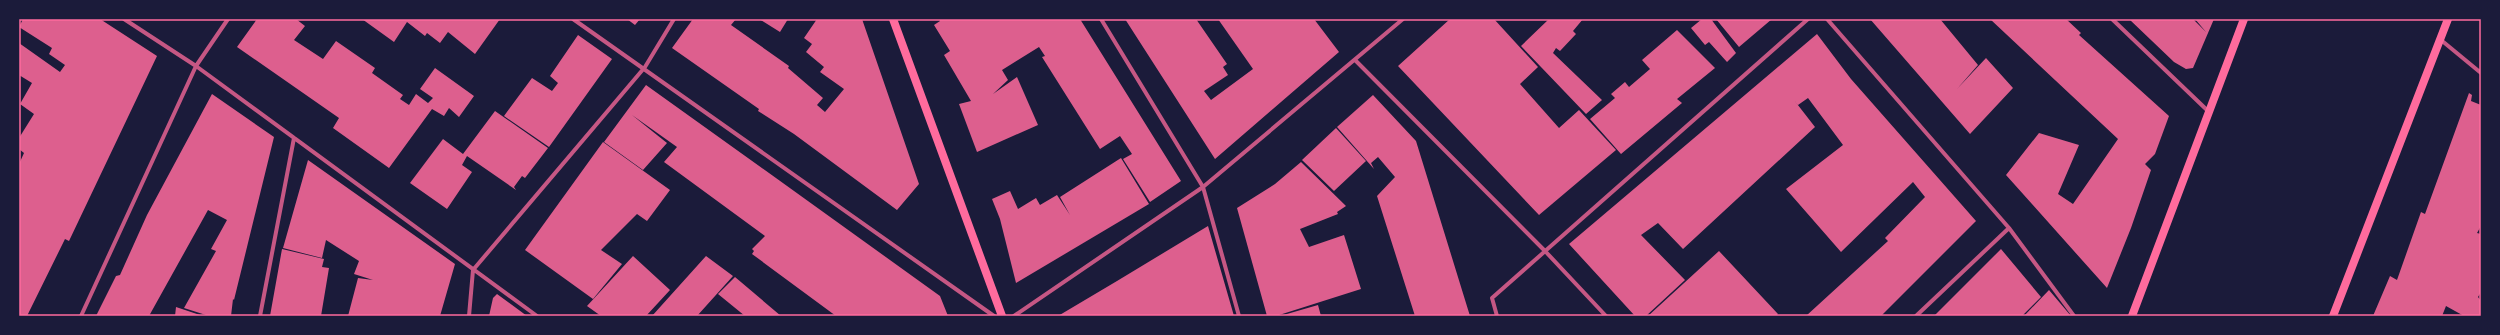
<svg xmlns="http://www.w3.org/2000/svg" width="2500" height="335" viewBox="0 0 2500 335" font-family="'Roboto Serif',serif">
<rect width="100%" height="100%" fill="#1b1b3a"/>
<!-- building -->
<path fill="#dd5f8e" d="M23 19H100L157 56 69 241 65 239 27 316H19V164L24 153 19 149V138L34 114 20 104 32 83 19 75V43L60 72 65 65 49 54 52 48 19 27Z
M257 19H296L305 26 294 40 323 59 336 41 375 68 372 73 403 95 400 99 409 105 416 94 428 103 433 98 420 89 435 68 474 96 459 117 449 108 444 116 432 109 389 168 333 128 339 118 237 47Z
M362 19H500L475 54 448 32 440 43 427 33 425 36 407 22 394 42Z
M627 19H640L635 25Z
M693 19H736L731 25 789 66 788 68 823 98 817 105 825 112 844 89 820 72 824 67 806 52 812 44 804 38 817 19H862L919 184 897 210 794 134 758 111 759 109 672 48Z
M759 19H788L780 32Z
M939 19H1080L1181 181 1150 202 1123 159 1132 154 1120 136 1100 149 1042 57 1045 56 1039 47 1002 70 1008 80 993 94 1017 77 1038 125 977 152 959 104 971 101 944 55 950 51 934 25 940 21Z
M1125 19H1196L1227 64 1223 67 1228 75 1204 91 1211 100 1253 69 1218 19H1314L1339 52 1215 159Z
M1450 19H1494L1538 67 1520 84 1559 128 1579 110 1616 150 1539 215 1398 66Z
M1549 19H1583L1573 31 1576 34 1560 51 1556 48 1553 53 1602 100 1586 114 1521 46Z
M1702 19H1711L1736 53 1727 62 1709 42 1705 45 1691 28Z
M1716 19H1772L1739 47Z
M1870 19H1940L1978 65 1957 89 1986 58 2013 88 1970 134Z
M1990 19H2066L2081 33 2079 35 2169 116 2155 154 2145 164 2151 170 2131 228 2107 288 2006 175 2039 133 2079 145 2058 194 2073 204 2118 139Z
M2129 19H2193L2206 32 2195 19H2214L2193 68 2186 69 2174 62Z
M1677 30 1715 68 1677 99 1682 103 1621 154 1590 119 1615 98 1611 94 1625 82 1629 87 1650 69 1642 60Z
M1817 34 1851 79 1976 221 1881 316H1806L1888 241 1885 238 1925 197 1913 182 1841 252 1786 189 1843 145 1808 98 1798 105 1794 100 1815 127 1683 249 1658 223 1641 235 1685 280 1646 316H1635L1569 244Z
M578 35 612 59 549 147 504 116 532 78 552 91 558 83 550 76Z
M646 85 769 173 738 205 769 173 940 296 948 316H836L752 254 754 251 752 249 765 236 664 162 677 147 632 115 667 143 643 170 604 142Z
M2469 93 2472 95 2471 101 2481 105V226L2477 233 2481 234V292L2478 297 2481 301V316H2464L2446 306 2442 316H2373L2390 276 2397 280 2421 212 2425 214Z
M212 94 274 137 234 300 233 299 231 316H209L184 308 216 251 211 249 227 220 208 210 149 316H96L116 276 120 275 147 215Z
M1373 95 1416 141 1470 316H1415L1377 196 1395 177 1378 157 1371 163 1374 169 1337 127Z
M495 111 548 148 525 178 522 176 514 187 516 190 467 156 462 165 472 172 447 209 410 183 443 139 463 154Z
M1336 128 1366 161 1334 191 1302 160Z
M603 142 670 190 647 221 637 214 601 250 622 264 593 299 525 250Z
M1121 158 1149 204 1016 283 1000 219 992 199 1010 191 1018 209 1036 198 1040 205 1057 195 1070 215 1060 197Z
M308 160 455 264 440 316H348L358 278 373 280 354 274 359 261 326 240 322 258 283 248Z
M1301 162 1346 206 1337 212 1338 214 1300 229 1309 247 1344 235 1361 289 1276 316H1267L1237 208 1275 184Z
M1208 226 1234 316H1058L1117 281Z
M282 249 324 259 322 267 329 268 321 316H270Z
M2001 249 2041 297 2022 316H1934Z
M1719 251 1778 314 1776 316H1648Z
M633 256 670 290 646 316H601L587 306Z
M706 256 733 276 697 316H652Z
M735 277 781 316H745L718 294Z
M2049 290 2071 316H2024Z
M497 294 527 316H489L493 298Z
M1318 305 1321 316H1280Z
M176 307 203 316H175Z"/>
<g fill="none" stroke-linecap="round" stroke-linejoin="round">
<!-- minor -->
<path stroke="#c65784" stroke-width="4" d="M124 19 196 66 537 316
M573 19 994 316
M1101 19 1203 187 1239 316
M1827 19 2009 228 2074 316
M2112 19 2208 111
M2441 40 2481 73
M1356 61 1545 251 1606 316
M81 316 196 66 228 19
M260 316 294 138
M469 316 473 270 645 67 674 19
M1014 316 1203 187 1403 19
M1497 316 1492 298 1808 19
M1916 316 2009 228"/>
<!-- secondary -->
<path stroke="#ff6b9d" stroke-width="8" d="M893 19 1002 316
M2132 316 2244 19
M2333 316 2448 19"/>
</g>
<!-- border -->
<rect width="2500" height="335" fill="none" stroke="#1b1b3a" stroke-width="40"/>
<rect x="20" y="20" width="2460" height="295" fill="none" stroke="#ff6b9d" stroke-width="1.5"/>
</svg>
